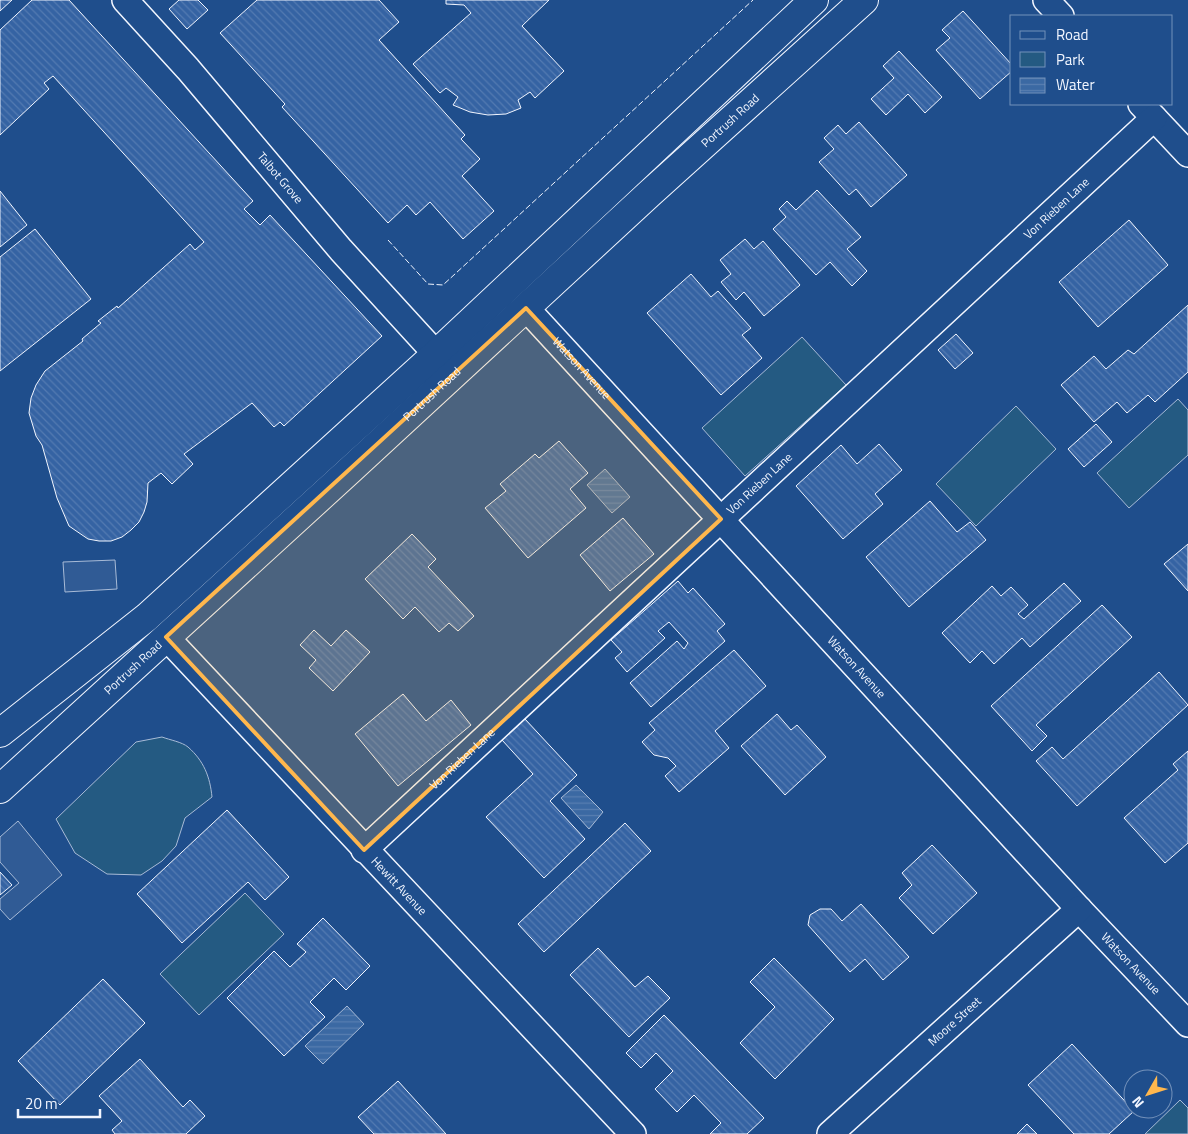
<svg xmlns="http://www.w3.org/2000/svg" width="1188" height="1134" viewBox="0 0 1188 1134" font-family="'Titillium Web',sans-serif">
<defs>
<pattern id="water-rules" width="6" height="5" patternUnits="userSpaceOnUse" patternTransform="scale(1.25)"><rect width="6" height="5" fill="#3b69a3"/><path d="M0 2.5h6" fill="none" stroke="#587fb1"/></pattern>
<pattern id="building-back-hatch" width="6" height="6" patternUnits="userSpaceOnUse" patternTransform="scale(1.25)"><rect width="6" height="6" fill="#3563a3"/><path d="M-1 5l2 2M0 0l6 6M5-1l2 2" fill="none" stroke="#537ab1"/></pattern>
</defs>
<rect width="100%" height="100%" fill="#1f4e8c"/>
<!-- green -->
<path fill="#245a82" stroke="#a8bbd7" d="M802 337 846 385 745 476 702 428Z
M1178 399 1188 410V455L1129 508 1097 473Z
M1016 406 1056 449 976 526 936 484Z
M162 737C170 740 182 742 188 747 204 761 210 777 212 797L185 818 176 846 162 861 141 875 107 874 75 853 56 819 136 742Z
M245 893 284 934 199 1015 160 974Z
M1180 1100 1188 1108V1134H1145Z"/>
<!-- parking -->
<path fill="#305b95" stroke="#a8bbd7" d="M115 560 117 589 65 592 63 562Z
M18 821 62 875 10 920 0 909V899L19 883 0 862V837Z"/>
<!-- water -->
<path fill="url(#water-rules)" stroke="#a8bbd7" d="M605 469 630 497 612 513 587 485Z
M576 785 603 812 589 829 561 798Z
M347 1006 364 1024 323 1064 305 1046Z"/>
<!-- building -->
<path fill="url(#building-back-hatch)" stroke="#f2f6ff" d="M0 0H12L0 11Z
M32 0H69L253 201 244 209 260 225 270 215 382 336 284 426 280 422 274 427 252 403 184 454 193 464 172 484 161 473 148 483 147 502 144 512 139 522 131 530 122 537 111 541H99L88 539 69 526 57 498 42 445 36 436 29 413 31 398 36 385 45 371 83 341 82 339 101 323 98 321 117 306 118 308 190 244 195 250 204 242 53 76 44 83 49 89 0 135V30Z
M179 0H198L208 10 187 29 169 9Z
M257 0H379L399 22 379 40 465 135 461 139 480 159 462 176 494 211 463 239 430 202 416 215 407 205 388 223 282 107 285 104 220 33Z
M446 0H549L522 26 564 71 535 98 530 92 518 100 521 108 506 114 488 115 470 112 453 105 458 97 446 88 440 93 413 64 471 13 464 5 446 4Z
M963 11 1012 65V71L980 99 936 50 950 38 942 30Z
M899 51 942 97 925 113 908 94 886 115 871 99 894 78 883 66Z
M859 122 907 175 871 207 856 189 849 195 819 162 834 149 824 138 838 125 846 134Z
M817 190 861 237 847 249 867 271 852 286 830 262 816 275 773 229 786 217 779 209 787 201 796 210Z
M0 191 27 225 0 247Z
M1129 220 1168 265 1098 327 1059 282Z
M35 229 91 299 0 371V257Z
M745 239 754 249 763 241 800 285 764 316 744 292 736 300 721 282 731 274 720 260Z
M691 274 711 297 718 291 751 328 742 335 762 358 721 395 647 313Z
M1188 305V372L1155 402 1148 395 1127 413 1117 402 1094 422 1061 385 1094 356 1106 369 1128 350 1134 354Z
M956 334 973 353 955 369 938 350Z
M1096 424 1112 442 1084 467 1068 449Z
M559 441 588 473 570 489 586 508 528 558 485 508 506 491 500 484 535 454 539 458Z
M879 444 902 470 875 494 883 504 843 539 796 486 841 445 857 464Z
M930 501 957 532 970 522 986 540 909 607 866 557Z
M623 518 654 554 610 591 580 555Z
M412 534 436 559 428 567 474 616 458 631 449 623 439 632 415 607 403 619 365 579Z
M1188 544V591L1164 564Z
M678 581 688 593 693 588 725 624 717 631 725 641 651 707 630 683 677 641 684 649 688 643 669 622 658 631 665 638 627 672 615 658 622 652 611 640Z
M1064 583 1081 601 1030 647 1022 638 994 664 982 651 970 663 942 633 992 586 1001 596 1011 587 1028 605 1018 614 1024 619Z
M1102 605 1132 637 1036 725 1047 736 1032 751 991 706Z
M314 630 331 646 346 630 370 652 333 691 309 668 316 660 300 645Z
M734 650 766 686 715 731 729 748 679 792 665 776 676 766 668 758 654 755 642 742 655 730 649 723Z
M1159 672 1188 705 1077 806 1036 761 1052 747 1063 759Z
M403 694 426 721 451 700 471 725 398 786 355 734Z
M777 714 791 730 797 725 826 757 785 795 741 746Z
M525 719 577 775 550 801 585 839 544 878 486 817 533 774 502 740Z
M1188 751V843L1165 863 1124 818 1178 770 1173 764Z
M227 810 289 877 265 900 248 882 182 943 137 894Z
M625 823 651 851 544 952 518 924Z
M932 845 977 893 933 934 899 898 912 885 902 873Z
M0 872 12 885 0 895Z
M861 904 909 957 883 980 865 959 850 972 808 925 810 915 820 909H831L842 921Z
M323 918 370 966 346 990 334 978 310 1002 325 1017 284 1056 227 998 274 951 290 967 306 952 297 944Z
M598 948 635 987 648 976 670 998 629 1037 570 975Z
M774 958 834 1019 775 1079 740 1043 775 1007 750 982Z
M103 979 145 1023 60 1105 18 1061Z
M664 1015 764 1118 747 1134H710L721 1123 694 1095 677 1112 655 1089 673 1071 656 1053 641 1068 626 1053Z
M1072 1044 1134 1111 1109 1134H1074L1028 1085Z
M140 1059 183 1107 190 1100 205 1116 186 1134H115L112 1130 122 1121 99 1096Z
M398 1081 446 1134H374L358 1117Z
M1027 1124 1037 1134H1017Z"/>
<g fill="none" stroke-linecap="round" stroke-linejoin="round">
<defs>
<g id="street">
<path id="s1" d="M125 0 188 69 341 250 436 354"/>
<path d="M1046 0 1061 16"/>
<path d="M1141 104 1188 154"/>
<path id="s2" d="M526 308 1079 909 1188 1024"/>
<path id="s3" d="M166 637C321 804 477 969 633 1134"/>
<path id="s4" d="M364 850 1154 118"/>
<path id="s5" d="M830 1134 1079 909"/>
</g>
<g id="highway">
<path d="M0 733 147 617 436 354 814 0"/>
<path id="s6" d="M0 789 351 469 649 194 864 0"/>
</g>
</defs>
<!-- street casing -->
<use href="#street" stroke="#f2f6ff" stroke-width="28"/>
<!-- highway casing -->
<use href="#highway" stroke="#f2f6ff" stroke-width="30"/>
<!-- street -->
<use href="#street" stroke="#1f4e8c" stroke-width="25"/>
<!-- highway -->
<use href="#highway" stroke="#1f4e8c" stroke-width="28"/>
<!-- fence -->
<path stroke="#f2f6ff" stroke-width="1" stroke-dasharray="6 2.5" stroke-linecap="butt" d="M388 240 428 284 443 285 753 0"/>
</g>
<!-- marked area -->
<path fill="#ffb74d" fill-opacity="0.2" stroke="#ffb74d" stroke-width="4" stroke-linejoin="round" d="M526 308 721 519 364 850 166 637Z"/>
<g text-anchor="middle" stroke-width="4" stroke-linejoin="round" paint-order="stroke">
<!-- street labels -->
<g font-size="12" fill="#f2f6ff" stroke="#1f4e8c">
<text dy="4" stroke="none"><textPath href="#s6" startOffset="990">Portrush Road</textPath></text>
<text dy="4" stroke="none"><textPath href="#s1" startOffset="236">Talbot Grove</textPath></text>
<text dy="4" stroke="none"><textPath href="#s4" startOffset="944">Von Rieben Lane</textPath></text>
<text dy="4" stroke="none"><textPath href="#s2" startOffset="82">Watson Avenue</textPath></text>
<text dy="4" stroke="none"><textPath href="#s6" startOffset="585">Portrush Road</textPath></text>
<text dy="4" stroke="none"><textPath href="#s4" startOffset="539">Von Rieben Lane</textPath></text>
<text dy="4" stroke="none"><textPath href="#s2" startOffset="488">Watson Avenue</textPath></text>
<text dy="4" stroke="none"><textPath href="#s6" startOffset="180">Portrush Road</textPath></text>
<text dy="4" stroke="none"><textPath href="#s4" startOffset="134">Von Rieben Lane</textPath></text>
<text dy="4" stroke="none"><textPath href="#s3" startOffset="341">Hewitt Avenue</textPath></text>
<text dy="4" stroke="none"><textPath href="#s2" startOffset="892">Watson Avenue</textPath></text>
<text dy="4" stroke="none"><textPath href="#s5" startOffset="168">Moore Street</textPath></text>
</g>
</g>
<!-- legend -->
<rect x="1010" y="15" width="162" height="90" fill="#1f4e8c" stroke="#7391ba"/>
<rect x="1020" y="31" width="25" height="8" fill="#1f4e8c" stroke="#7391ba"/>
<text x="1056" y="40" font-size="15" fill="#f2f6ff">Road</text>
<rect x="1020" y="52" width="25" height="15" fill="#245a82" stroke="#7391ba"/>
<text x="1056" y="65" font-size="15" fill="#f2f6ff">Park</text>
<rect x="1020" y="78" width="25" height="15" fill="url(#water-rules)" stroke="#7391ba"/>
<text x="1056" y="90" font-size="15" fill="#f2f6ff">Water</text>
<!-- north arrow -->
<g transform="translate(1148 1094) rotate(231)"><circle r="24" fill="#1f4e8c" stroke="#7391ba"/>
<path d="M0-4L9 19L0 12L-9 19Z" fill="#ffb74d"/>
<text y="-8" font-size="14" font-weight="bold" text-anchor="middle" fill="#f2f6ff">N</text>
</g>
<!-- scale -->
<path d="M18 1109v8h82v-8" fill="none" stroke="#f2f6ff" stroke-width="2.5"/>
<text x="25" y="1109" font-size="15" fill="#f2f6ff" stroke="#1f4e8c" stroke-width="4" paint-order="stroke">20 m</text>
</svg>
